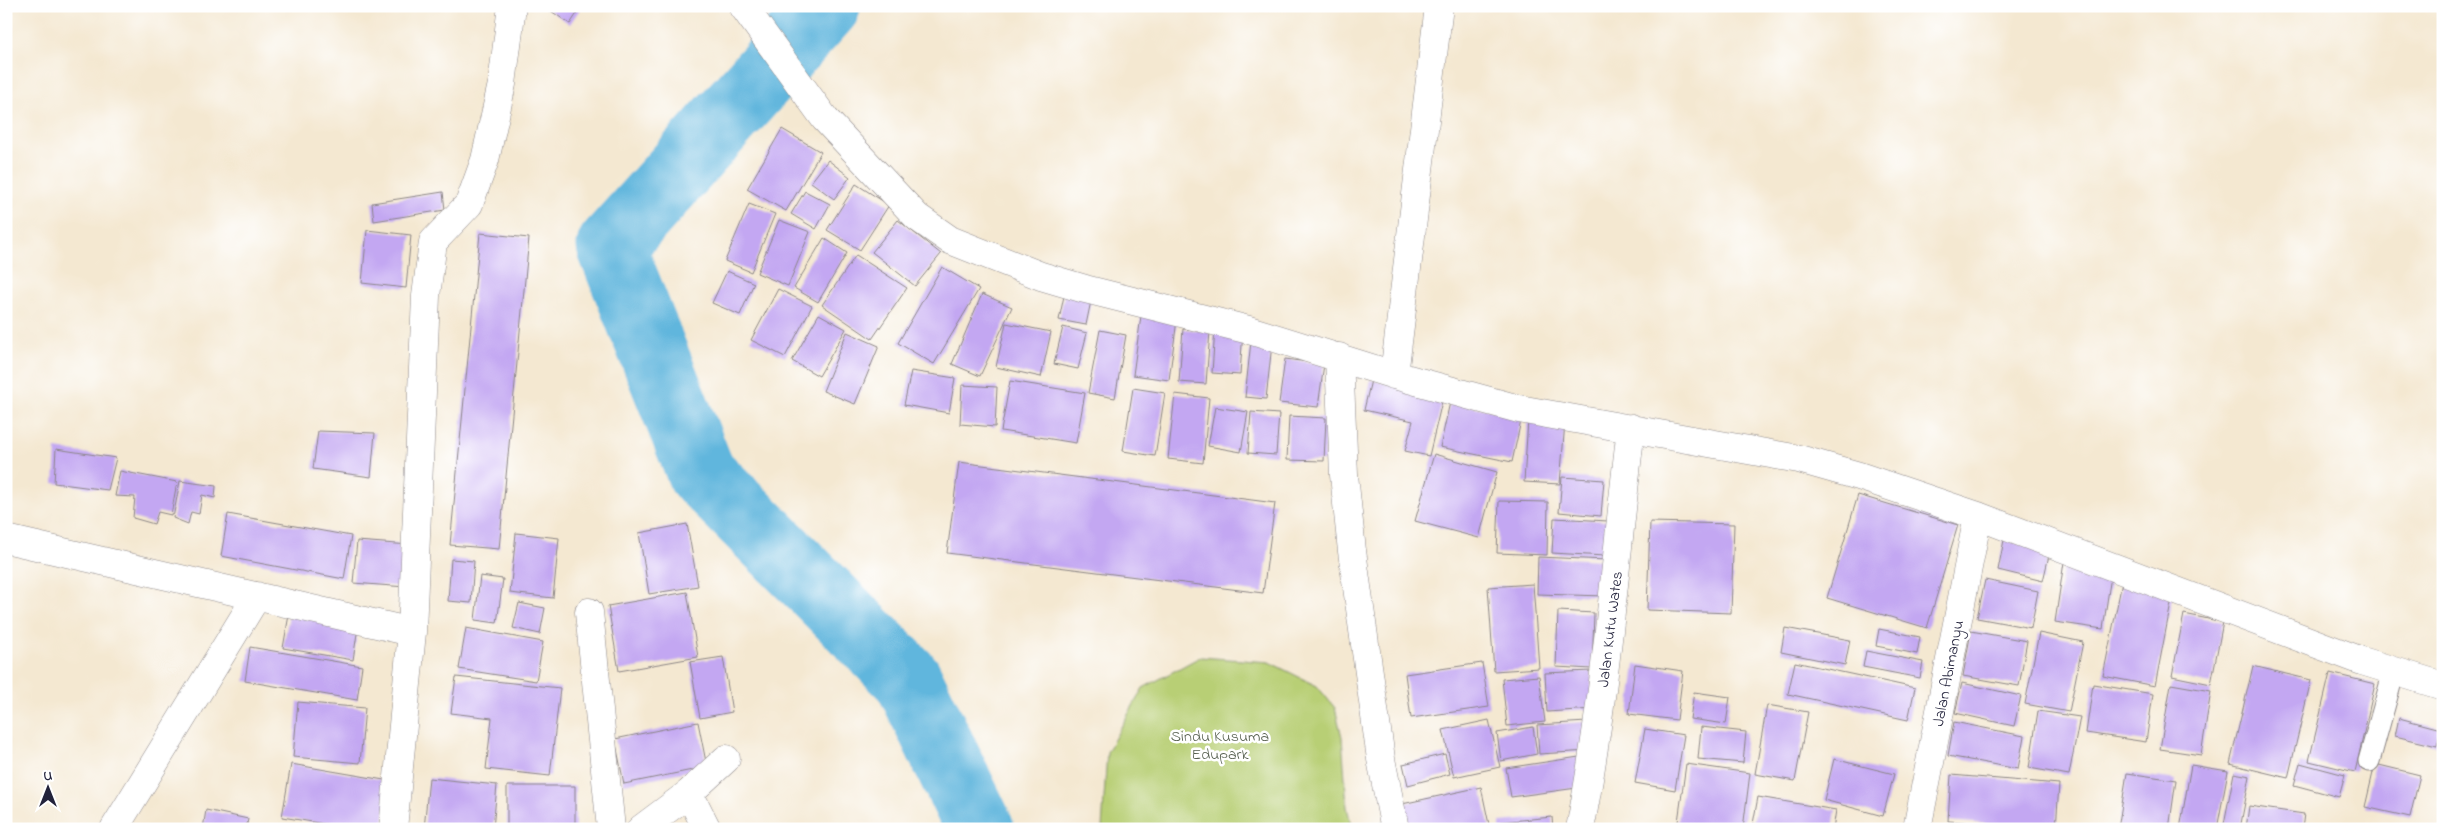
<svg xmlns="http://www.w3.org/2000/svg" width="2449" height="835" viewBox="0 0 2449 835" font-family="'Indie Flower',sans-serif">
<rect width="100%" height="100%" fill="#fff"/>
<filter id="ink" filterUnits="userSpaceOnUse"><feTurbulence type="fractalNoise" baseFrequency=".02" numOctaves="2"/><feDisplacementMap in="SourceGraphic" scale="10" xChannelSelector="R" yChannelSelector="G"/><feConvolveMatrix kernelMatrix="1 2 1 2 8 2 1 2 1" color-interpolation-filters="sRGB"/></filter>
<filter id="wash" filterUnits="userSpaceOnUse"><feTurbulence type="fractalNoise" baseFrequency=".0096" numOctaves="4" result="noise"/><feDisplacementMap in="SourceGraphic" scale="20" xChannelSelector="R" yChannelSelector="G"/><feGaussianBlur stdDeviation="1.12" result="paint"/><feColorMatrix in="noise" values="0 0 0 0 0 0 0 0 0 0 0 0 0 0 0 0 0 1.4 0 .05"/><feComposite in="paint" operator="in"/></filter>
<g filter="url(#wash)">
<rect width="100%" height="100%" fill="#f4e8d1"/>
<!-- green -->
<path fill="#b8cf74" stroke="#6d7858" d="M1200 657 1269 662 1317 686 1335 708 1342 737 1347 807 1352 829H1102L1107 752 1143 688Z"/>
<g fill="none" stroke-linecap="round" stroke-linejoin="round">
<!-- river -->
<path stroke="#61b6dd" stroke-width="69" d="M826 6 611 246 701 473 908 679 980 829"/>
</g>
<g id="blocks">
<!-- building -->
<path fill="#c3a7f2" d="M550 6H582L570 24 548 9Z
M782 129 821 152 786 211 747 189Z
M828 160 850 177 834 199 811 182Z
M856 184 889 205 860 250 827 230Z
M805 191 830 204 816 229 791 214Z
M443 192 445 210 374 221 372 203Z
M749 204 775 214 751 272 725 261Z
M779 220 810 232 788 286 757 273Z
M898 220 941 254 915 286 872 252Z
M367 230 411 235 406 288 362 283Z
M480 233 529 238 499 549 450 545Z
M824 238 847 253 818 302 794 288Z
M856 255 907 288 872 339 822 305Z
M942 267 979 289 934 364 898 343Z
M727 271 754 283 740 315 712 303Z
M778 289 812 306 785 357 751 340Z
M1065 291 1092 296 1086 325 1059 320Z
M982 294 1012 307 980 376 952 364Z
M819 314 846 329 819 376 792 361Z
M1141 316 1177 320 1169 380 1133 375Z
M1006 323 1051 332 1041 377 996 367Z
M1063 327 1087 333 1078 369 1054 364Z
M1215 328 1243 330 1240 375 1212 373Z
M1183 329 1210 331 1206 384 1179 382Z
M1100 330 1126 335 1115 398 1088 393Z
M847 332 879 346 855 404 823 391Z
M1251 341 1272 344 1266 399 1245 397Z
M1285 359 1324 364 1318 407 1279 403Z
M911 371 955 378 949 413 904 405Z
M1371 380 1443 397 1429 456 1405 451 1413 421 1364 410Z
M1010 381 1085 393 1076 443 1001 431Z
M962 385 997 387 995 427 960 424Z
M1133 388 1165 393 1155 456 1123 451Z
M1175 394 1209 398 1203 463 1168 459Z
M1450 402 1522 416 1512 462 1440 447Z
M1215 407 1248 412 1241 452 1208 446Z
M1251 412 1279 414 1276 455 1248 453Z
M1289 416 1326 418 1324 461 1287 460Z
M1528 419 1565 422 1560 484 1524 482Z
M318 431 375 433 371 477 313 469Z
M56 449 116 458 108 490 54 483Z
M1434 454 1497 472 1479 538 1415 521Z
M959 462 1275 503 1263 593 947 553Z
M120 471 177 482 171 515 158 512 154 524 133 518 135 497 115 496Z
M1562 477 1604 480 1601 516 1559 512Z
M180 481 216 486 215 498 202 495 199 514 191 512 188 524 173 518Z
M1858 495 1958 525 1927 628 1827 598Z
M1499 501 1548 502 1547 555 1497 553Z
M228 514 351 536 344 579 221 556Z
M1554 518 1608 521 1605 556 1552 553Z
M1650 522 1734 524 1731 613 1647 610Z
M687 524 698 586 649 594 639 533Z
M516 533 559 538 553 598 510 593Z
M2004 540 2050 551 2043 581 1998 570Z
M357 541 410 545 406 587 353 583Z
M1538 557 1607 560 1605 596 1537 594Z
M451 559 474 561 471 603 448 601Z
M2064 562 2112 569 2103 629 2055 622Z
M480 576 503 579 497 623 475 620Z
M1985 580 2038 591 2031 628 1977 618Z
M2122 582 2173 593 2155 686 2103 676Z
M1533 584 1539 668 1494 671 1488 587Z
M687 592 698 657 619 671 608 606Z
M519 603 545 608 540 634 513 628Z
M1558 611 1594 613 1592 669 1556 667Z
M2184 614 2223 622 2211 684 2172 676Z
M289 615 358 627 353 660 283 648Z
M466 628 543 642 536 681 459 669Z
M1785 628 1850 640 1845 665 1781 652Z
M1879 629 1920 637 1917 654 1876 646Z
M1971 631 2027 641 2019 686 1963 676Z
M2039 633 2083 642 2069 712 2025 704Z
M250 647 362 666 357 700 245 681Z
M1866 651 1923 662 1920 678 1863 667Z
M723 657 732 712 700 718 690 662Z
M1795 662 1915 688 1908 720 1788 694Z
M1482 663 1489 707 1411 718 1405 674Z
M1635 664 1683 671 1677 720 1629 714Z
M2253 666 2311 680 2288 778 2230 764Z
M1591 671 1593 709 1547 712 1545 673Z
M2330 673 2375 684 2355 772 2309 761Z
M1539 676 1545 722 1507 726 1502 679Z
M456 677 560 688 550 776 486 769 492 718 451 713Z
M1962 683 2021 696 2014 726 1955 713Z
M2093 684 2153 694 2146 742 2086 733Z
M2171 684 2211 691 2201 755 2160 749Z
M1694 692 1730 697 1726 724 1690 719Z
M298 702 365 708 360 763 293 757Z
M1767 705 1808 712 1795 781 1755 774Z
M2038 711 2080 717 2069 775 2029 768Z
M2399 718 2441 729 2437 746 2395 736Z
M1489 720 1500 767 1454 777 1443 730Z
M698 722 707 767 624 784 615 739Z
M1587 722 1589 751 1539 754 1537 725Z
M1954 722 2024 736 2018 769 1948 756Z
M1533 727 1537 754 1501 761 1497 733Z
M1701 727 1746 732 1743 763 1698 759Z
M1645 729 1684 735 1675 790 1635 783Z
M1445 754 1450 774 1408 785 1403 764Z
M1579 757 1584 787 1511 797 1506 768Z
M1834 759 1894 774 1883 816 1824 800Z
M2300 763 2345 775 2339 797 2294 785Z
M291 764 390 781 382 829H355L282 817Z
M1686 764 1750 773 1743 829H1677Z
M2375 764 2420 775 2410 817 2365 807Z
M2191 765 2228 771 2217 829H2180Z
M2127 773 2176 780 2169 829H2118Z
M2234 773 2250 776 2240 829H2223Z
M1951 775 2059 784 2056 829 1948 821Z
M429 778 497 785 493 829H424Z
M507 786H575V829H507Z
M1481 787 1490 829H1407L1402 804Z
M1758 797 1836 810 1833 829H1752Z
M2249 806 2304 814 2302 829H2246Z
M206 810 248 819 246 829H203Z
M1552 817 1553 829H1500V822Z"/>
</g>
</g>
<g filter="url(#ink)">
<use href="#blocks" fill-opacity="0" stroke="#8b8586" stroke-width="1"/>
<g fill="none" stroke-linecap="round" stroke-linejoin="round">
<defs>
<path id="service" d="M2369 761 2394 671"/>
<path id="minor" d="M743 6 825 119 917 217 950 240 1041 276 1085 289 1249 330 1394 375 1519 409 1799 459 1859 476 1978 516 2362 661 2443 686
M1339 357 1344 475 1352 551 1381 759 1395 829
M1394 375 1439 6
M6 539 412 632
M589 612 611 829
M689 793 707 829
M114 829 257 596
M393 829 412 632 426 296 433 242 469 204 485 160 502 84 512 6
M641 829 689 793 726 759
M1580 829C1606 696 1615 562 1631 428
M1917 829 1978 516"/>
</defs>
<!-- service casing -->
<use href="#service" stroke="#8b8586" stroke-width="23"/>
<!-- minor casing -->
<use href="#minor" stroke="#8b8586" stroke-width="29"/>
<!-- service -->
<use href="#service" stroke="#fff" stroke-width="21"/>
<!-- minor -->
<use href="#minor" stroke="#fff" stroke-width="28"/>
</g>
</g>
<g text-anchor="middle" stroke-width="5" stroke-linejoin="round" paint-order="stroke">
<!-- street labels -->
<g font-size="16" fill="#22223b" stroke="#fff">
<text transform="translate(1609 629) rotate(-83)" y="6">Jalan Kutu Wates</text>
<text transform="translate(1947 673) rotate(-79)" y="6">Jalan Abimanyu</text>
</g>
<!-- park labels -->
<g font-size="16" fill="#565f4f" stroke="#fff">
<text x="1220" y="741">Sindu Kusuma<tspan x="1220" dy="18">Edupark</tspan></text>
</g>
</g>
<!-- margin -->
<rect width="2449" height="835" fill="none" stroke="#fff" stroke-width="25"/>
<!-- north arrow -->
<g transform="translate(48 788)" stroke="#ffffff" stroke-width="4" paint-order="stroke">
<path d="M0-4L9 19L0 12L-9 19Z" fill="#22223b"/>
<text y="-8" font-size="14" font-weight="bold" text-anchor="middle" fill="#22223b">U</text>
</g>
</svg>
